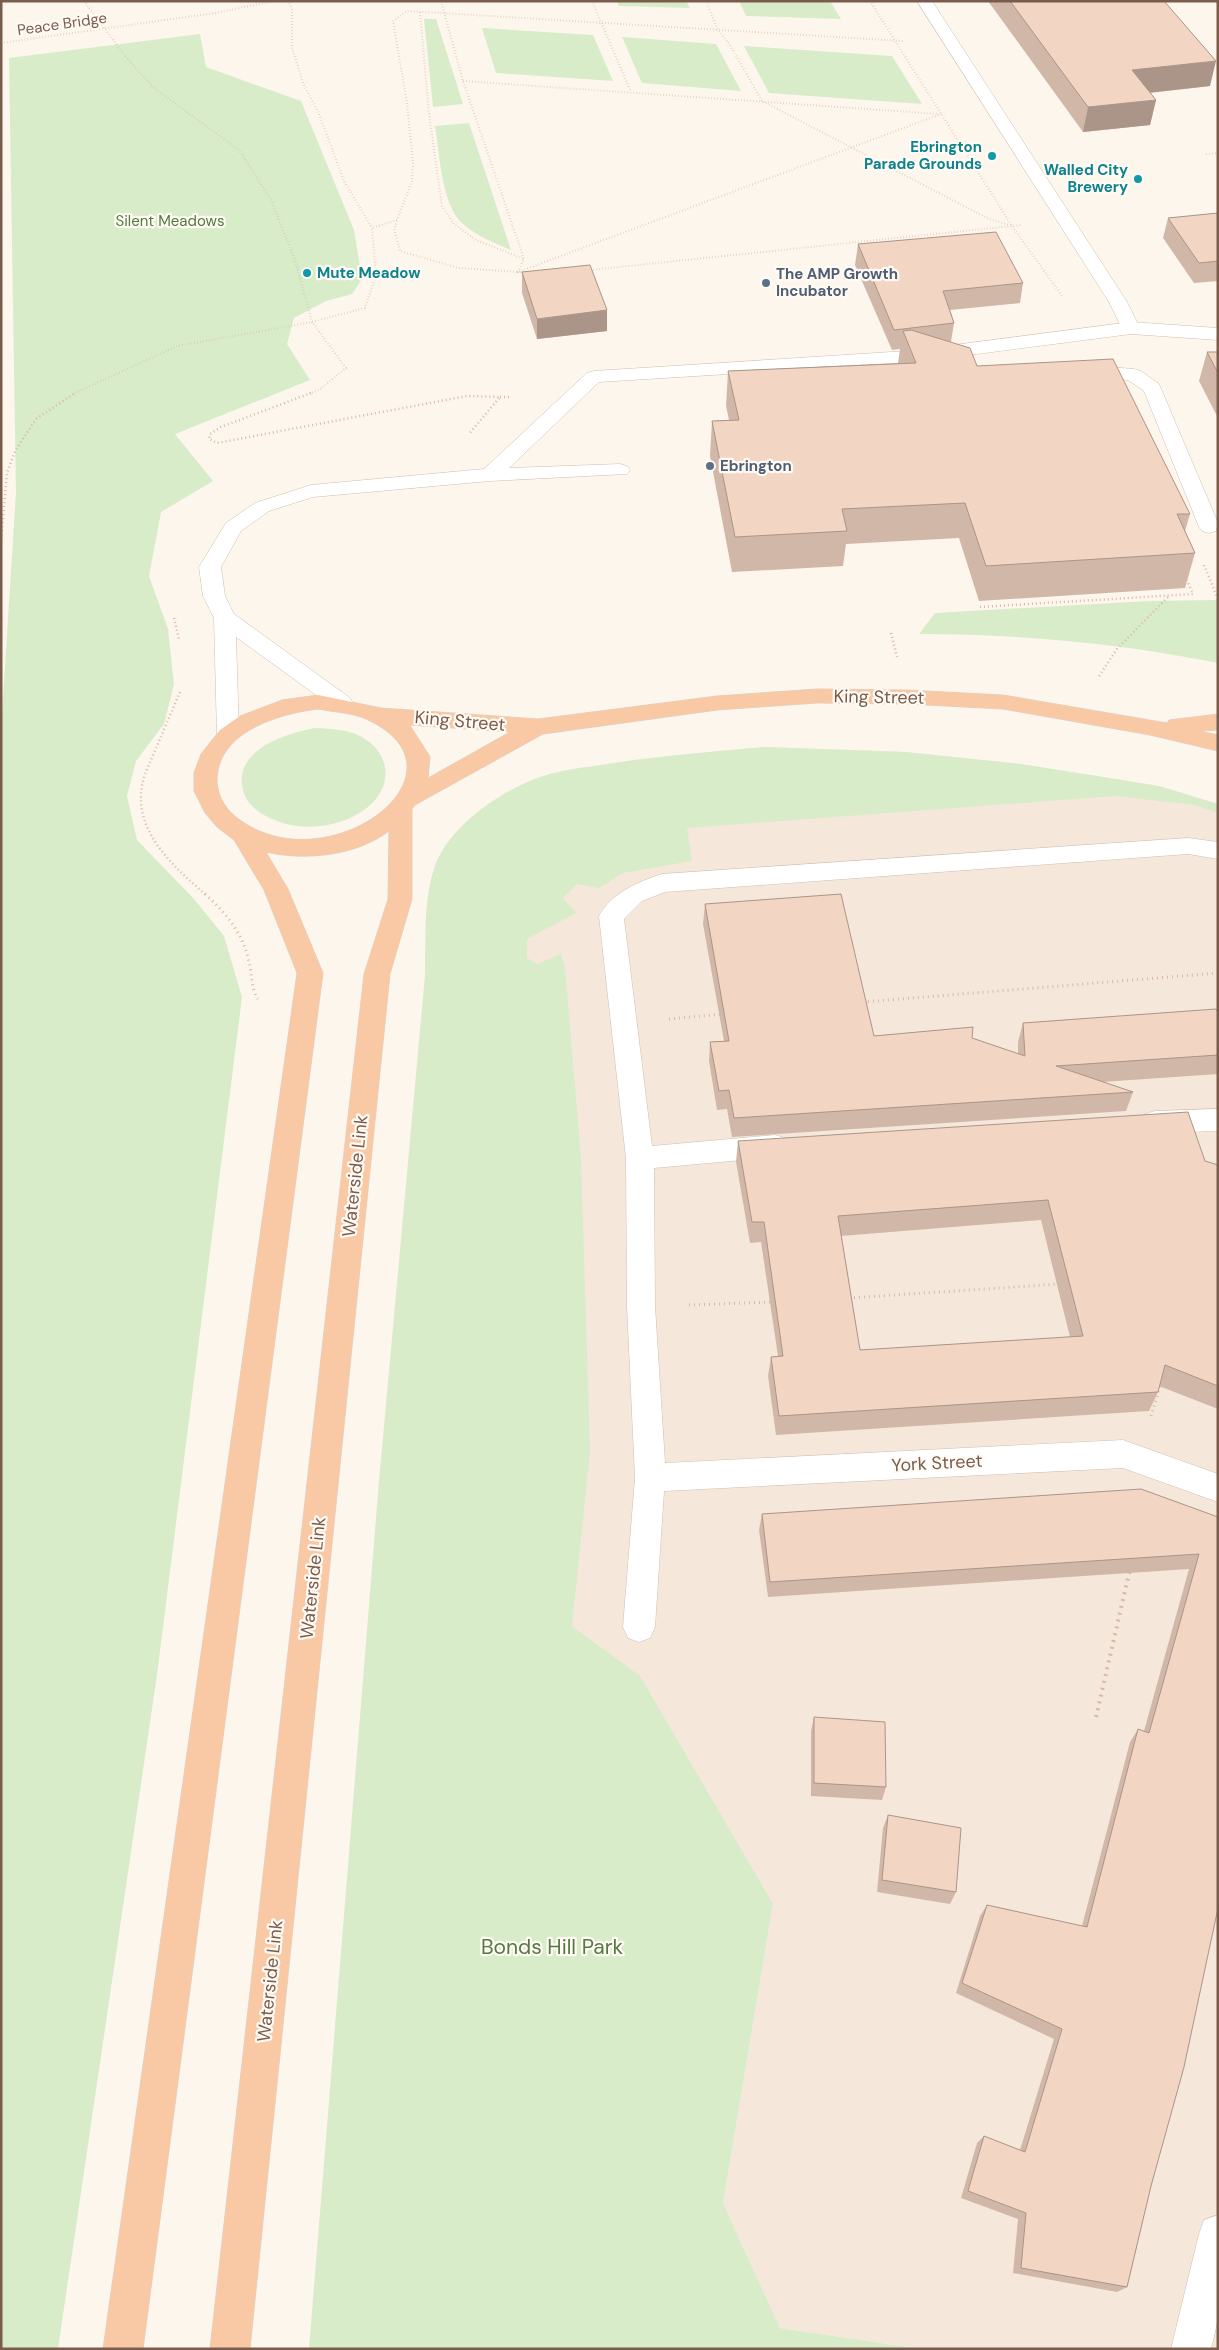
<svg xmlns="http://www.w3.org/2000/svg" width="1219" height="2350" viewBox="0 0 1219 2350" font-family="'DM Sans',sans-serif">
<rect width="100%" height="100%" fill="#fdf6ec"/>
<!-- residential -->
<path fill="#f5e8da" d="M764 747 906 752 1021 764 1159 786 1218 804V2349H921L780 2328 723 2203 773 1904 572 1626 425 975 428 901 435 865 445 847 461 827 488 804 532 780 572 769 640 759Z"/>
<!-- green -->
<path fill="#d8ecc9" d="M617 1H686L690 8 619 6Z
M739 1H830L841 19 746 16Z
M424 19H436L463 104 433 107Z
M482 28 593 35 613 81 496 73Z
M200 34 206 67 301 101 354 230 362 279 352 294 326 301 294 318 287 344 310 380 175 434 213 481 161 512 149 576 168 629 174 684 164 724 136 761 127 796 137 840 194 899 224 936 242 997 157 1675 58 2349H1V730L16 492 9 58Z
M622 37 716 44 741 91 642 83Z
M744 46 892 56 922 104 769 93Z
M469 123 511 250C494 243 477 236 463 224 441 205 440 154 435 126Z
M1218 600V663C1120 643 1019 634 919 634L935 613 1149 601Z
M316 728C330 729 345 729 358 735 390 750 395 785 368 807 340 830 294 833 264 815 257 811 248 804 245 796 227 752 285 733 316 728Z
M764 747 906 752 1021 764 1159 786 1218 804V813L1194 805 1116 796 687 828 692 861 623 873 599 888 577 884 563 898 576 913 527 939V958L537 964 561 954 565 968 581 1157 590 1452 572 1626 640 1676 773 1904 723 2203 780 2328 921 2349H309L379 1481 425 975C426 939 423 900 435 866 448 828 497 794 532 780 554 771 579 768 603 765 656 756 710 752 764 747Z"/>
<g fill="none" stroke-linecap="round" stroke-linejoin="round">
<defs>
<path id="service" d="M1131 322 1218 328V340L1131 334 907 363 599 382 509 468 620 464 627 466 630 470 627 474 490 481 313 497 269 511 241 531 221 567 225 596 234 614 350 698 353 703 350 708 342 710 334 708 236 637 239 735 236 740 228 743 220 740 217 735 214 618 203 596 199 567 226 523 255 503 311 485 484 469 587 373 594 371 907 351Z
M1083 365 1134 369 1141 371 1159 384 1218 523 1216 531 1209 533 1202 531 1199 527 1144 391 1128 380 1076 375 1073 371 1076 367Z"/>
<path id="pedestrian" d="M917 1H932L1127 302 1140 328 1138 332H1124L1109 302Z"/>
<path id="minor" d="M1188 838 1218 842V859L1188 854 665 892 642 901 624 919 652 1146 775 1135 785 1138 789 1146 785 1154 775 1157 654 1168 655 1306 665 1463 1123 1440 1218 1474V1502L1123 1468 664 1491 655 1627 650 1638 639 1642 628 1638 623 1627 635 1478 627 1306 626 1158 599 916C612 893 637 882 662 874Z
M1218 1109V1131L1155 1133 1145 1130 1142 1122 1145 1114 1155 1111Z
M1218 2215V2319L1211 2349H1171L1199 2234 1204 2220Z"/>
<path id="trunk" d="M817 689 907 690 1003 695 1167 723 1169 720 1218 714V730L1200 731 1218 735V751L1150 735 1003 709 907 704 817 703 717 710 543 734 415 805 412 809V899L390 974 250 2349H210L364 974 388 899 389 831C356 856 305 861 266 852L288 889 323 973 143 2349H103L297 973 264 890 234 840 217 827 205 813 194 791V773L201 754 220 730 240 716 282 700 318 695 381 708 538 719 717 696ZM318 709C333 712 353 713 366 719 480 771 330 885 240 820 227 811 218 798 217 782 216 732 278 714 318 709ZM410 725 510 732 428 778 430 757Z"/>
</defs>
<!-- service casing -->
<use href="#service" stroke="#d1beb0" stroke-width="1"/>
<!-- pedestrian casing -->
<use href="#pedestrian" stroke="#d1beb0" stroke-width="1"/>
<!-- minor casing -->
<use href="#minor" stroke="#d1beb0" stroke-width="1"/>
<!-- trunk casing -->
<use href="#trunk" stroke="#dad1cd" stroke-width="1"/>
<!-- path-far3 -->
<path stroke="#d9b8a5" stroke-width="2" stroke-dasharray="0.5 2.5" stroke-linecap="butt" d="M84 1 126 57 154 88 239 150 271 200 295 260 312 322 346 368 319 390 308 394
M288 1 292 8V47L303 83 319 114 344 181 372 228
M441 1 463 81 524 259 518 272H529
M592 1 631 92
M706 1 718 30 730 45 762 101 989 219 1009 225
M870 1 1012 226 1062 296
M420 12 429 114 442 206 454 224 476 240 524 259
M215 13 274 1
M463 81 939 114
M1206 154 1218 153
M397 221 394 229 400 251 459 268 518 272 941 114
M590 270 1021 225
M73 394 177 346 312 322 365 308 376 275 372 228 397 220 412 181 413 163 407 103 393 21 407 11 903 41"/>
<!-- path-far2 -->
<path stroke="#d9b8a5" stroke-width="2.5" stroke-dasharray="1 3" stroke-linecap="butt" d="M311 393 221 427 210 434 209 439 217 443 467 396 500 397 469 434
M500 397H511
M1 543 7 473 15 451 36 419 75 393
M1204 565 1218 599
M980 607 1193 594 1186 578
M174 618 179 639
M891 633 897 657
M1099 676 1117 649 1168 597
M180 692 145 774C127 827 172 865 207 896"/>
<!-- path-far1 -->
<path stroke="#d9b8a5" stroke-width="3" stroke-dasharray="1 4" stroke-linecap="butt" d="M205 894C226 913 243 933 249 962 252 973 251 990 258 999
M863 1002 1218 973
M669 1019 723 1014
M849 1298 1060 1284
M689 1305 773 1302
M1151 1416 1161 1384"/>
<!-- path -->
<path stroke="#d9b8a5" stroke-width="4" stroke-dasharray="2 5" stroke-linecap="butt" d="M1096 1717 1130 1569"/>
<!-- service -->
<use href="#service" fill="#fff" fill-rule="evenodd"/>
<!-- pedestrian -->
<use href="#pedestrian" fill="#fff" fill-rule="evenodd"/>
<!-- minor -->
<use href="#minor" fill="#fff" fill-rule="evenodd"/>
<!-- trunk -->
<use href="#trunk" fill="#f9c8a4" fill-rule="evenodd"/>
<!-- path-bridge -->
<path stroke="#d9b8a5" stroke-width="2" stroke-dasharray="0.5 2.5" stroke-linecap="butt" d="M1 43 215 13"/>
</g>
<!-- wall -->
<path fill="#d1b7a8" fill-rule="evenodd" d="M988 1H1164L1210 86 1150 93 1156 100 1150 125 1083 132Z
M1218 213V281L1194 283 1163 238 1168 218Z
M858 244 1023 283 1020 303 950 310 954 323 951 342 977 366 1190 514 1185 531 1195 553 1185 588 979 601 959 538 846 544 843 566 732 572 710 456 712 421 729 420 726 406 728 371 898 363 900 349 892 350 855 265Z
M522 272 607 310V331L537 339 522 293Z
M1207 352H1218V418L1199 381Z
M705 904 874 1036 972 1038 1018 1054V1042L1023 1023 1218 1012V1074L1102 1082 1133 1092 1126 1111 732 1137 727 1109 717 1110 709 1061 710 1042 724 1041 703 924Z
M738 1141 1205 1161 1218 1165V1409L1159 1386 1158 1392 1149 1411 776 1435 768 1376 771 1357 778 1356 761 1242 750 1243 736 1162ZM1041 1220 1070 1337 860 1350 841 1236Z
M762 1514 1218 1517 1151 2186 1127 2287 1117 2292 1013 2273 1018 2219 961 2198 977 2143 984 2136 1020 2150 1054 2039 956 1993 980 1916 987 1905 1082 1926 1130 1742 1138 1729 1144 1731 1189 1569 768 1597 759 1530Z
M814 1717 886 1787 882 1800 811 1796V1731Z
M888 1815 956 1892 950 1904 877 1892 883 1828Z"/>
<!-- shaded-wall -->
<path fill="#aa9588" d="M1216 61 1210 86 1127 95 1132 70Z
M1156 100 1150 125 1083 132 1088 107Z
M607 310V331L537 339V319Z"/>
<!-- building -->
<path fill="#f3d5c3" stroke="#aa9588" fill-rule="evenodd" d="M1010 1H1164L1216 61 1132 70 1156 100 1088 107Z
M1218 213V261L1199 263 1168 218Z
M996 232 1023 283 943 291 954 323 894 330 858 244Z
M590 265 607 310 537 319 522 272Z
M911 330 970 348 977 366 1113 359 1190 514H1177L1195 553 986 566 965 503 842 509 847 531 735 537 712 421 739 420 728 371 916 363 903 331Z
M1207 352H1218V373Z
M841 894 874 1036 973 1027 972 1038 1025 1056 1023 1023 1216 1009 1218 1012V1055L1056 1066 1133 1092 734 1118 729 1090 719 1091 710 1042 729 1041 705 904Z
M1188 1112 1205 1161 1218 1165V1386L1165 1365 1158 1392 779 1416 771 1357 783 1356 764 1222H752L738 1141ZM1048 1200 1083 1336 860 1350 838 1216Z
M1141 1489 1218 1517V1908L1184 2067 1151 2186 1127 2287 1021 2268 1026 2213 968 2191 984 2136 1025 2152 1062 2029 962 1983 987 1905 1087 1927 1138 1729 1149 1733 1199 1554 770 1582 762 1514Z
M814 1717 885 1722 886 1787 814 1783Z
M888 1815 961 1828 956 1892 882 1880Z"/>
<!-- markers -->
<g fill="#0f9aa8" stroke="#fffaf3" stroke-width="2">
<circle cx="992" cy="156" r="5"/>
<circle cx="1138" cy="179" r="5"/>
<circle cx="307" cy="273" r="5"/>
</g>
<g fill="#5c6f8a" stroke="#fffaf3" stroke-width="2">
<circle cx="766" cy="283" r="5"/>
<circle cx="710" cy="466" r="5"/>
</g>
<g text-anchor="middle" stroke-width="4.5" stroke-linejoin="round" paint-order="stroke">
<!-- far-street labels -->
<g font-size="15" fill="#7a5c4d" stroke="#fffaf3">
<text transform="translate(62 24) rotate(-8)" y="5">Peace Bridge</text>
</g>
<!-- far-culture labels -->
<g font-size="15" font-weight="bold" fill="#0d838f" stroke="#fffaf3" text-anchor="end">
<text x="982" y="152">Ebrington<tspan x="982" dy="17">Parade Grounds</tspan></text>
<text x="1128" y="175">Walled City<tspan x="1128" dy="17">Brewery</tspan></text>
<text x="317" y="278" text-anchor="start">Mute Meadow</text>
</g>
<!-- far-park labels -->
<g font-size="15" fill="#537a41" stroke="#fffaf3">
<text x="170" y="226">Silent Meadows</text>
</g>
<!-- far-service labels -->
<g font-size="15" font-weight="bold" fill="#4e5e75" stroke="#fffaf3" text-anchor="start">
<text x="776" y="279">The AMP Growth<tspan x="776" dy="17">Incubator</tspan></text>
<text x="720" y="471">Ebrington</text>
</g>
<!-- street labels -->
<g font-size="18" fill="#7a5c4d" stroke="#fffaf3">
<text transform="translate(879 697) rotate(1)" y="6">King Street</text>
<text transform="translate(460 721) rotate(5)" y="6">King Street</text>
<text transform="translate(355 1176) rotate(-84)" y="6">Waterside Link</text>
<text transform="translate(937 1463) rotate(-3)" y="6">York Street</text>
<text transform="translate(313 1578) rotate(-84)" y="6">Waterside Link</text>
<text transform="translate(270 1981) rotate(-84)" y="6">Waterside Link</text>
</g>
<!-- near-park labels -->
<g font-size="21" fill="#537a41" stroke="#fffaf3">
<text x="552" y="1954">Bonds Hill Park</text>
</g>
</g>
<!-- border -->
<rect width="1219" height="2350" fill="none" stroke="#7a5c4d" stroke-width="5"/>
</svg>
